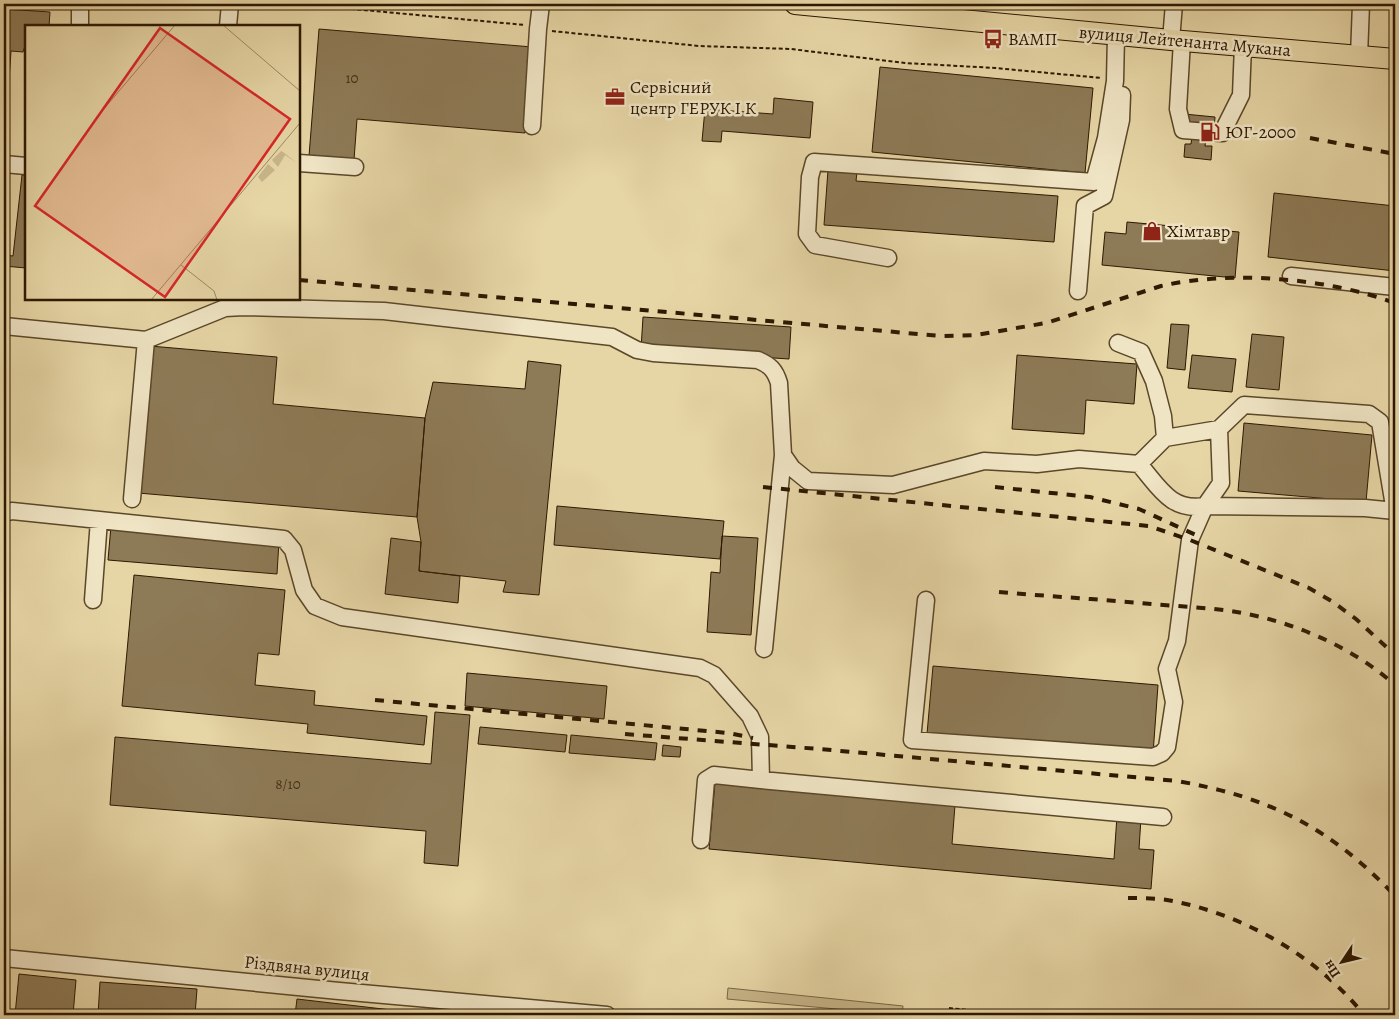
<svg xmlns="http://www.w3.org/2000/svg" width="1399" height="1019" viewBox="0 0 1399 1019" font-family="Alegreya,serif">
<rect width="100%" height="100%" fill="#e6d5a5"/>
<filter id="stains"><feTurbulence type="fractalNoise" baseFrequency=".004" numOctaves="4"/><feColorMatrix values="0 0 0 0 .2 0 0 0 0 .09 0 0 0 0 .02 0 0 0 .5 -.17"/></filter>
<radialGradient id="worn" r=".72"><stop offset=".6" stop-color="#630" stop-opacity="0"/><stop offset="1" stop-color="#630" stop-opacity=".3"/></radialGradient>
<!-- green -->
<path fill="#c7b589" stroke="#7a6644" d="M728 988 903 1006 902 1015 727 999Z"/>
<!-- building -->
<path fill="#8d7a56" stroke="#2d1800" d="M4 9 50 12 49 26H26V43L23 52 11 51 4 155Z
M319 29 532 47 525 133 357 119 354 160 309 156Z
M880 67 1093 88 1085 173 872 152Z
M774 98 813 102 810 138 722 131 721 142 702 141 705 109 773 114Z
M1184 114 1215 117 1214 131 1207 130 1205 146H1212L1211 160 1184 157 1185 144H1191L1193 129Z
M828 170 857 172 856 181 1058 196 1054 242 824 225Z
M22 175H26V268L4 266V255L13 256Z
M1274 193 1395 206V271L1268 257Z
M1127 222 1239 232 1235 278 1102 265 1105 232 1126 234Z
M643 317 791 327 789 359 641 349Z
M1171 324 1189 325 1185 370 1167 368Z
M1252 334 1284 337 1279 390 1246 387Z
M150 346 277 357 273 404 425 418 417 517 138 493Z
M1017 355 1137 364 1134 404 1086 400 1084 434 1012 429Z
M1192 355 1236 359 1232 392 1188 388Z
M528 361 561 365 539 595 503 592 506 581 419 571 421 542 417 517 425 418 433 382 525 389Z
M1244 423 1372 435 1366 502 1238 491Z
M557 506 724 521 720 559 554 545Z
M111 526 279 541 277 574 108 560Z
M722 536 758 538 751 635 707 632 711 572 720 573Z
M391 538 421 542 419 571 460 576 458 603 385 594Z
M134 575 285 590 279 655 258 653 255 685 315 691 314 705 427 716 424 745 307 733 308 724 122 706Z
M933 666 1158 685 1153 754 927 734Z
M467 673 607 686 604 719 465 706Z
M435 712 470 715 458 866 424 863 426 831 110 805 115 737 431 764Z
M480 727 567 735 565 752 478 744Z
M571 735 657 743 655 760 569 753Z
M663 745 681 747 680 757 662 756Z
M715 783 955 805 952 844 1114 859 1117 816 1141 818 1139 849 1154 850 1151 889 709 849Z
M19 974 76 980 73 1015H15Z
M100 982 197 989 195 1015H98Z
M297 999 426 1014V1015H295Z"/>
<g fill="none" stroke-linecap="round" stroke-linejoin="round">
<defs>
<path id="minor" d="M80 26V4
M228 26 230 4
M1171 40 1174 4
M1182 41 1178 109 1183 130 1222 133 1241 95 1243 46
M1359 56 1361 4
M532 126 538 29 541 4
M299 163 355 167
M4 164 26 166
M888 258 815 245 807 234 810 177 814 162 1094 182 1106 138 1115 81 1116 35
M1291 276 1395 287
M1078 291 1085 206 1104 196 1121 120 1122 95
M4 326 146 340 132 499
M146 340 225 308 244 307 384 311 612 337 637 350 653 353 758 360C770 365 775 370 779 383L783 455 792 468 808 481 893 485 984 461 1037 464 1079 459 1139 464 1165 438 1219 429 1221 483 1205 506C1171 512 1159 487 1139 464
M1118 343 1141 352 1154 381 1163 416 1165 438
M1219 429 1244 405 1369 414 1380 422 1395 512
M4 513 12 511 284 539 293 550 304 590 315 606 342 617 700 668 714 675 750 716 760 737 761 780 1163 817
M93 600 99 520
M926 600 912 740 1153 757 1162 753 1167 747 1174 702 1167 669 1177 641 1190 540 1205 506 1365 508 1395 511
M764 649 783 455
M701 840 706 780 714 775 761 780
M4 958 339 991 607 1015"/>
<path id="major" d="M795 4 1171 40 1395 59"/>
</defs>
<!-- minor casing -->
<use href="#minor" stroke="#5b4729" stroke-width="19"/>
<!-- major casing -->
<use href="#major" stroke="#2d1800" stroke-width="22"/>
<!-- path -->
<path stroke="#2d1800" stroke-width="2" stroke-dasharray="4 2.5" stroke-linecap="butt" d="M299 4 525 25
M552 31 699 46 791 49 905 63 995 68 1102 78
M949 1008 1017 1015"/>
<!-- minor -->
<use href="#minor" stroke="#efe4c4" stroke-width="16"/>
<!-- major -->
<use href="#major" stroke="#e6d5a5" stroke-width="20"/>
<!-- rail -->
<path stroke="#2d1800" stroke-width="4" stroke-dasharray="9 9" stroke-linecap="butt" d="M1310 138 1395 154
M299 280 941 336 976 335 1046 323 1161 286C1232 270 1327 278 1395 303
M763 487 1149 526 1190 540 1309 588 1333 602 1356 619 1395 655
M995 487 1090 497 1139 509 1196 535
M999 592C1046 596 1093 599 1140 603 1170 606 1201 607 1231 611 1289 620 1350 645 1395 685
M375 700 728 733 753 738
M625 734 819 749 1177 781C1269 797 1330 827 1395 896
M1128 898C1141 898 1154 898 1167 900 1241 913 1316 955 1364 1015"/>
</g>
<!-- icons -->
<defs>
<symbol id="bus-bare" viewBox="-9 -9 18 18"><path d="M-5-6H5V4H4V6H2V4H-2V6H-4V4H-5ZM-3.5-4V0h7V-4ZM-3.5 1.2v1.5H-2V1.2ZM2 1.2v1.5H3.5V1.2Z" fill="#8f2418" stroke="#efe4c4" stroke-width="2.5" paint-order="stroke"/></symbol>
<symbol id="office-bare" viewBox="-9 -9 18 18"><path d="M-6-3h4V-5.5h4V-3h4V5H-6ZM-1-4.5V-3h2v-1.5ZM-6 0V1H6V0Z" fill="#8f2418" stroke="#efe4c4" stroke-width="2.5" paint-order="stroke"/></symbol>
<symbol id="fuel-bare" viewBox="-9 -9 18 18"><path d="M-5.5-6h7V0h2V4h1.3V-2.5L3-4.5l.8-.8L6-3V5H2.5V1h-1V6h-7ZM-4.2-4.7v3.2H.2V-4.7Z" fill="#8f2418" stroke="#efe4c4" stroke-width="2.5" paint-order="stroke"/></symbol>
<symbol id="shop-bare" viewBox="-9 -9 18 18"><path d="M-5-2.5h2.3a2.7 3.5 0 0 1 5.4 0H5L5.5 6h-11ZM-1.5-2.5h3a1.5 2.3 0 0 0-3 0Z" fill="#8f2418" stroke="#efe4c4" stroke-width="2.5" paint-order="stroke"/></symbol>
</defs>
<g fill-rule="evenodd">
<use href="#bus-bare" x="979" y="25" width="28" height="28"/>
<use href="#office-bare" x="601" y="83" width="28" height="28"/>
<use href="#fuel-bare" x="1196" y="118" width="28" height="28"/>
<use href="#shop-bare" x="1138" y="217" width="28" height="28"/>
</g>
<g text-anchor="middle" stroke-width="5" stroke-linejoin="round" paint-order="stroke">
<!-- number labels -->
<g font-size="15" fill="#453016">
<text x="352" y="83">10</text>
<text x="288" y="789">8/10</text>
</g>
<!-- poi labels -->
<g font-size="18" fill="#2d1800" stroke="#efe4c4" text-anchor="start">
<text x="1008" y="45">ВАМП</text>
<text x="630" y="93">Сервісний<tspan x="630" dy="21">центр ГЕРУК І К</tspan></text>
<text x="1225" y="138">ЮГ-2000</text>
<text x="1167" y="237">Хімтавр</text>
</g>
<!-- street labels -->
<g font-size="18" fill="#2d1800" stroke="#efe4c4">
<text transform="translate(1185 41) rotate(5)" y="6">вулиця Лейтенанта Мукана</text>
<text transform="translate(307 968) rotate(6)" y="6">Різдвяна вулиця</text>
</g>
</g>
<!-- overview -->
<g transform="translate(25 25)">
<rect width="275" height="275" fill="#e6d5a5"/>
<path d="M256 126 258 127 272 138 260 130 253 142 247 135ZM243 139 250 145 237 157 233 152Z" fill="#c7b589"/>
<path fill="none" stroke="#9c8963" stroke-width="1" d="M198 0 275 66M78 85 150 0M156 240 189 266 192 275M126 275 275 98"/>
<path fill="#d62828" fill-opacity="0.15" stroke="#d62828" stroke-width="2.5" d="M135 3 265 94 140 272 10 181Z"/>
<rect width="275" height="275" fill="none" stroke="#2d1800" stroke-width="2.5"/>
</g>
<!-- margin -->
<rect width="1399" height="1019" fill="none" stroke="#e6d5a5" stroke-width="20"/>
<rect x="5" y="5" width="1389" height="1009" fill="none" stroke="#2d1800" stroke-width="2.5"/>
<rect x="10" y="10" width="1379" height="999" fill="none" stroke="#2d1800"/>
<!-- north arrow -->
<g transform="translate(1342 962) rotate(235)" stroke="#efe4c4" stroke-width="4" paint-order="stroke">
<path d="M0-4L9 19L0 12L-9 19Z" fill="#2d1800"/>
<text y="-8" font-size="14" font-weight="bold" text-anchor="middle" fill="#2d1800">Пн</text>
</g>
<rect width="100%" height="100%" filter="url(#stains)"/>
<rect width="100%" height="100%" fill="url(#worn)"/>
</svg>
